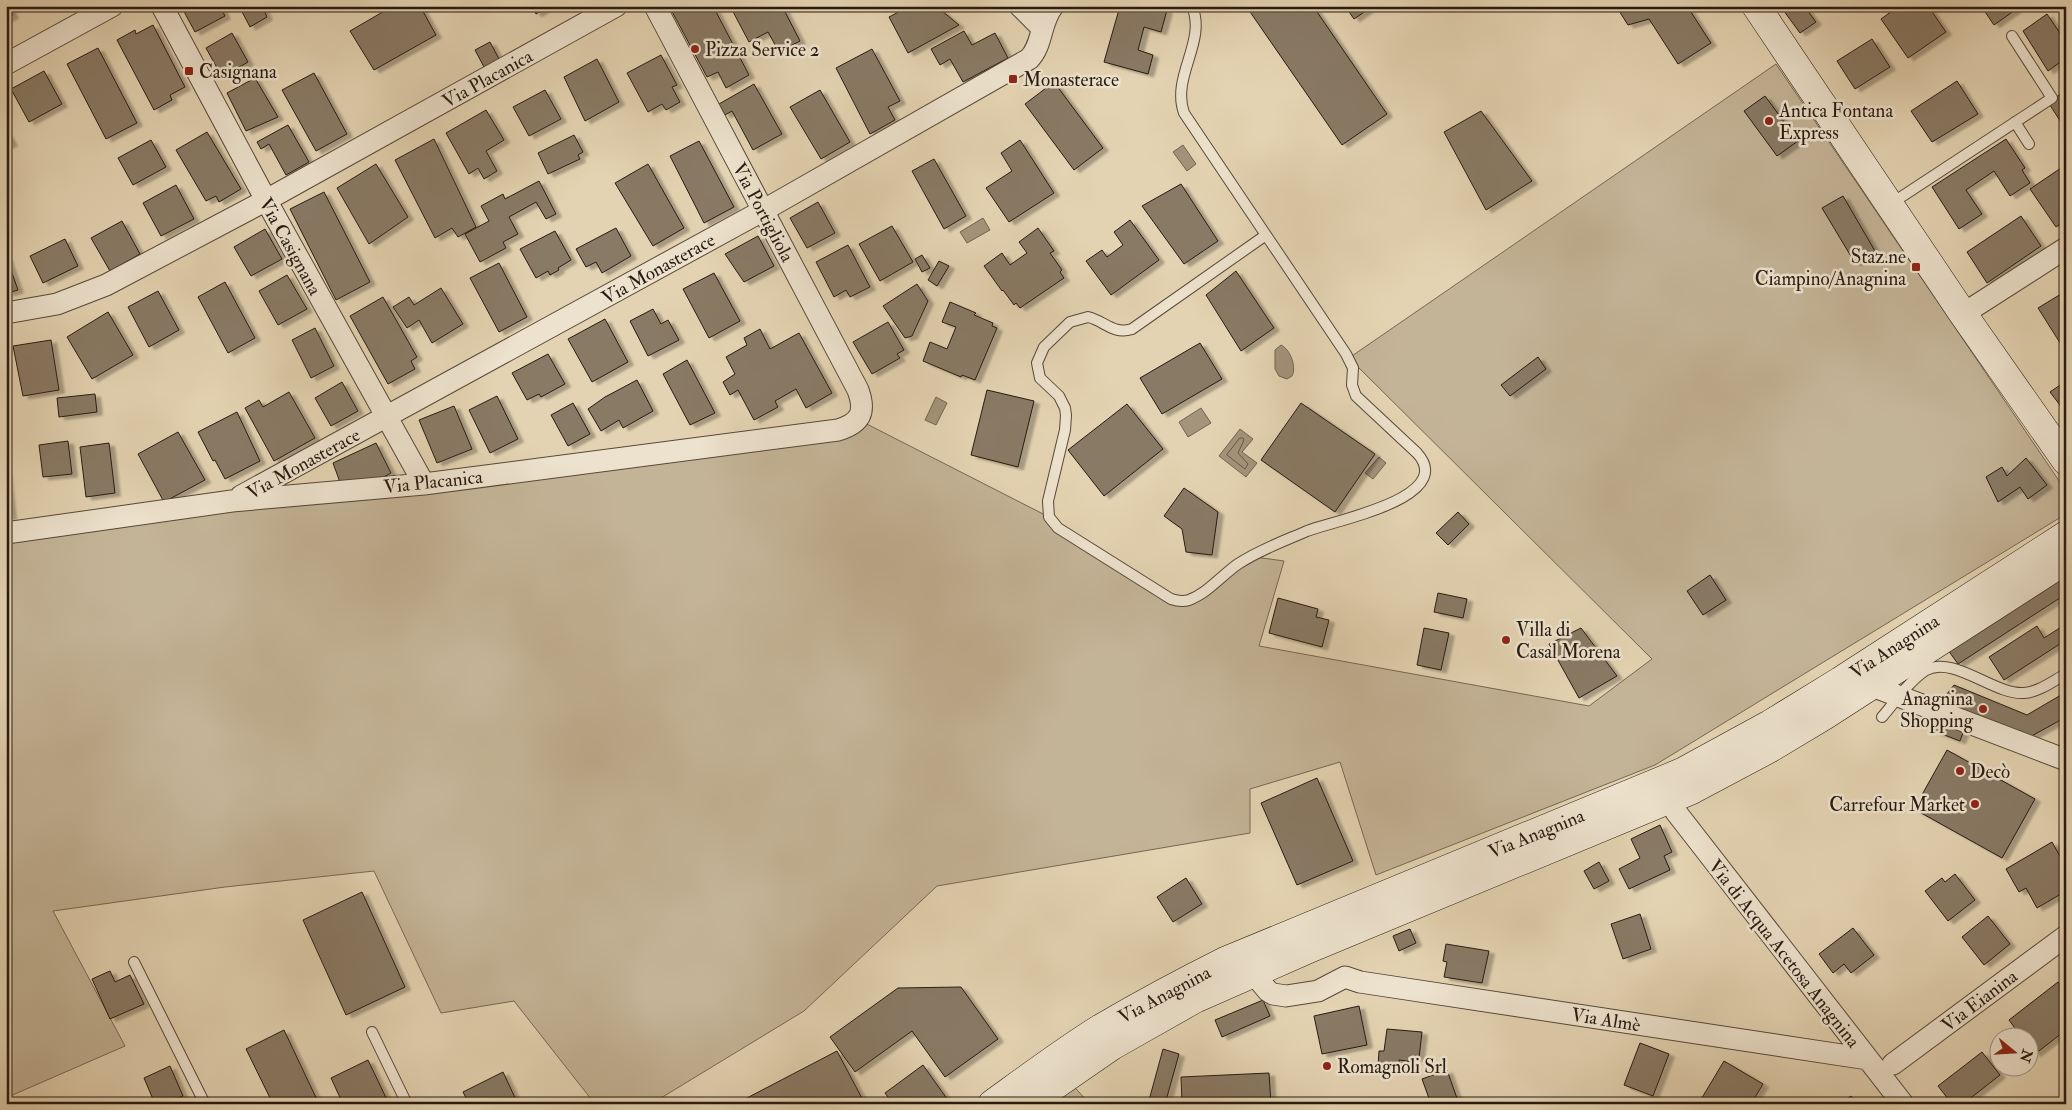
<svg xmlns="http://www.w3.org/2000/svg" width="2072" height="1110" viewBox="0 0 2072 1110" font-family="'IM FELL Double Pica',serif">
<defs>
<filter id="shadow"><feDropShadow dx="5.5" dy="3" stdDeviation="1" flood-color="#0004"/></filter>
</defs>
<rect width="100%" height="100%" fill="#e4d3b2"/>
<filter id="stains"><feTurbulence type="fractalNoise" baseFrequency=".004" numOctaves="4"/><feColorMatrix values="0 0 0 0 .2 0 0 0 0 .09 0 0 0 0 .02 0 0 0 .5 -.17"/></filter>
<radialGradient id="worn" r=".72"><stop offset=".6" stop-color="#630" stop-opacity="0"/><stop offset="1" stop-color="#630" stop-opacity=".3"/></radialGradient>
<!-- green -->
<path fill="#c4b497" stroke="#766754" d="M1776 64 2066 491V514L1655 765 1376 875 1340 762 1250 789V833L937 886 804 1011 651 1104H595L514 1001 441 1013 374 871 225 887 53 911 125 1046 8 1097 11 1104H6V533L857 419 1049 517 1166 598 1185 601 1248 556 1284 561 1259 646 1589 706 1652 659 1349 358Z
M1065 1077 1090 1104H1027Z"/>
<!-- water -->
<path fill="#a4947b" stroke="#726351" d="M1183 145 1196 164 1187 171 1173 152Z
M983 218 990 230 967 243 960 232Z
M1281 345C1290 349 1297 367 1292 376L1287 379 1279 376 1275 369V350Z
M936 397 947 403 936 425 925 420Z
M1201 408 1211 423 1188 437 1179 422Z
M1240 429 1253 439 1242 452 1257 463 1246 477 1219 456Z
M1379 457 1386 463 1373 479 1365 473Z"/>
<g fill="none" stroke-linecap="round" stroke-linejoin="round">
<!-- shore -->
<path stroke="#665746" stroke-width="1" d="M1240 438H1243L1244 440 1238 453 1248 464 1245 469 1227 455Z"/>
</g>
<!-- building -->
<path fill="#897a65" stroke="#271a11" filter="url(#shadow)" d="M6 6H8L13 15 6 19Z
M181 6H220L225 16 195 32Z
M239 6H262L267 17 250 27Z
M393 6H420L436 35 374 70 350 31Z
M532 6H549L536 14Z
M669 6H713L749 75 726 88 718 72 707 77Z
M730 6H782L800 41 779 52 768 32 749 42Z
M910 6H936L959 25 908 53 889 17Z
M1120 6H1153L1167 10 1161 32 1144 27 1138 50 1153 55 1148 74 1104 62Z
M1246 6H1313L1387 114 1342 145Z
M1345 6H1373L1354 19Z
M1616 6H1687L1711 43 1678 64 1649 19 1628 25Z
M1804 6 1816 22 1800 33 1781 7Z
M1899 6H1928L1946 32 1908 58 1881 19Z
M1981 6H2016L2018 8 1994 25Z
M2047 14 2066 42V58L2048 71 2023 31Z
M153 25 185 87 170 95 172 100 154 110 117 40 135 30 136 34Z
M964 31 972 45 995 33 1008 58 963 82 950 59 940 65 931 49Z
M232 33 248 62 222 77 206 48Z
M1872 39 1890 67 1855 89 1837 61Z
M490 42 499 59 484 67 475 50Z
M98 48 137 123 106 139 67 64Z
M872 49 900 101 888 107 895 120 870 134 836 68Z
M661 55 677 85 672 87 680 102 666 110 662 104 648 112 627 73Z
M597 59 619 102 585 121 564 77Z
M44 71 62 104 29 122 11 89Z
M314 73 347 134 316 151 282 90Z
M255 78 278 117 246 131 227 93Z
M1957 81 1978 114 1932 142 1911 111Z
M1054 82 1103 148 1074 170 1025 104Z
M754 84 782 134 753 150 732 111 725 115 719 104Z
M545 90 561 119 529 136 513 107Z
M820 90 850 142 821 159 790 107Z
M2066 91V130L2048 102Z
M1765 96 1798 141 1777 156 1744 111Z
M486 110 504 140 486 151 497 171 484 179 478 168 469 174 446 133Z
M1481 111 1532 181 1486 210 1444 132Z
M288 125 309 162 286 175 269 144 261 149 257 142Z
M6 132 12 143 6 146Z
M207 132 241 189 219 202 216 196 206 201 176 150Z
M574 135 583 152 578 155 580 159 548 174 538 153Z
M434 139 476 227 458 237 452 228 435 238 395 160Z
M2006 139 2025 168 2022 170 2030 183 2010 196 1994 171 1966 190 1982 214 1959 229 1932 187Z
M151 140 166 167 133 185 118 158Z
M1020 140 1054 193 1009 222 986 188 1012 171 1001 153Z
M699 141 734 207 704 223 670 156Z
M934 159 966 216 944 229 912 171Z
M376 164 408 217 369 244 337 188Z
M648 164 684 228 653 246 615 183Z
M2061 168 2066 175V220L2056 227 2030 189Z
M539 181 556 214 546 219 536 202 509 217 518 234 503 242 506 248 480 262 465 234 489 221 481 206 503 194 505 199Z
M1181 184 1218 241 1184 264 1142 206Z
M176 185 194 219 161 236 143 203Z
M324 192 370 282 336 300 290 209Z
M1843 196 1875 251 1855 263 1822 208Z
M818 202 835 233 807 248 790 218Z
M2021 216 2041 246 1987 283 1967 252Z
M1130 220 1159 260 1111 295 1086 261 1102 250 1107 257 1123 245 1114 232Z
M122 221 140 254 110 271 91 238Z
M892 226 913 262 880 281 859 244Z
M616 228 631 256 602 273 596 262 586 267 576 249Z
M1038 228 1054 251 1050 253 1062 270 1060 272 1064 278 1020 308 1016 303 1014 305 1003 290 1002 291 984 266 1002 253 1010 265 1027 253 1019 242Z
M265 229 282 259 251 276 234 247Z
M555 231 571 260 558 268 559 270 550 275 548 271 536 278 520 249Z
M758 236 774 266 744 282 725 254Z
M65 239 78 266 43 283 30 256Z
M848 245 870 287 850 297 846 290 834 297 816 262Z
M922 255 930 268 922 272 915 259Z
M6 256 18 290 8 293 6 290Z
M939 261 949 266 937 286 928 280Z
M499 263 527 317 499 332 470 278Z
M1236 271 1274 328 1241 351 1206 295Z
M714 273 740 321 709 338 683 289Z
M287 275 307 309 278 325 259 291Z
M225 282 255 338 228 353 198 297Z
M917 284 928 301 912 336 905 338 883 306Z
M441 288 463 324 432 343 419 320 407 328 393 307 409 297 414 305Z
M158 291 179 330 149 347 128 307Z
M2066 291V344L2062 346 2038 308Z
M383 297 417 357 411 361 415 369 388 384 350 316Z
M950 302 976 313 974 315 993 323 992 326 997 328 975 380 962 375 961 377 923 361 930 342 947 349 956 327 942 322Z
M653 309 661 324 668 320 679 340 648 356 630 321Z
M108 312 133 355 92 379 67 337Z
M605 319 628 362 592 382 568 339Z
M888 322 904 350 897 354 900 358 872 374 853 342Z
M315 328 334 366 311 378 292 340Z
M760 329 770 349 799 333 832 393 806 408 796 389 775 401 778 407 754 420 738 390 730 395 723 382 735 374 726 357 747 345 744 338Z
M51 340 59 390 23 396 13 346Z
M1200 343 1222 379 1162 414 1140 378Z
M548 354 565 384 541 397 539 394 527 400 512 373Z
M1538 357 1546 369 1510 396 1501 385Z
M687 360 715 413 690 425 663 374Z
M637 380 653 411 623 428 619 420 601 431 588 409 605 397Z
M2066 381V413L2050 392Z
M342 382 358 411 331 426 315 398Z
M987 390 1034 401 1018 467 971 455Z
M289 392 315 438 274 461 245 408 259 400 263 407Z
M95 394 97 412 59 417 57 398Z
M497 396 518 439 490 453 469 410Z
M573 403 590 434 568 446 551 415Z
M1301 403 1375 454 1335 512 1261 460Z
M1127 404 1163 449 1104 496 1068 450Z
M454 406 472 449 437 463 419 420Z
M237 412 260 461 225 479 215 460 213 461 198 432Z
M178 432 205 480 164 502 138 454Z
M68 441 72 474 43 477 39 445Z
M109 443 115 493 86 497 80 447Z
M376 443 391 473 373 483 341 485 333 463Z
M2026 458 2047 485 2028 499 2020 487 1998 502 1986 477 2002 467 2007 476Z
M6 472 11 516 6 517Z
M1184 488 1218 512 1212 555 1186 552 1182 529 1164 516Z
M1458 512 1469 524 1448 545 1436 533Z
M1710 575 1726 600 1703 615 1687 591Z
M2058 578 2066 590V594L1958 664 1948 650Z
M1438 593 1467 599 1463 618 1434 612Z
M1278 598 1318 609 1316 617 1329 620 1322 647 1269 633Z
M2066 624V640L2004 680 1989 657 2037 626 2044 638Z
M1424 628 1449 633 1441 670 1417 665Z
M1581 628 1617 676 1579 698 1549 644Z
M1954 685 2027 715 2066 692V717L2028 738 1939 704Z
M1939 720 1964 730 1960 741 1934 731Z
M1947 750 2035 799 2002 858 1914 809Z
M1317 778 1353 861 1297 885 1261 803Z
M1660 825 1672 852 1664 856 1670 870 1629 889 1619 869 1640 858 1631 839Z
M2052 842 2066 867V891L2037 908 2026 888 2019 892 2006 869Z
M1599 862 1609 881 1594 889 1584 871Z
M1955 874 1975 900 1948 921 1925 891 1942 878 1945 882Z
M1186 878 1202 904 1173 922 1157 897Z
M362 892 405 987 346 1015 303 920Z
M1640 914 1651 949 1623 959 1611 924Z
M1988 916 2010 944 1984 965 1962 937Z
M1853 928 1874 955 1851 973 1844 964 1833 973 1819 954Z
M1410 929 1416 943 1399 951 1393 936Z
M1446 944 1489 951 1482 983 1444 977 1447 962 1443 961Z
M110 971 115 982 130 975 144 1004 110 1019 92 979Z
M2058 982 2066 993V1030L2035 1054 2030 1047V1038H2022L2009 1020Z
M961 987 998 1039 945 1077 912 1031 855 1072 830 1037 898 988Z
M1263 1000 1270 1016 1222 1037 1215 1020Z
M1359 1006 1367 1045 1322 1054 1314 1016Z
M1387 1029 1422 1032 1419 1058 1414 1057V1062L1399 1060 1398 1069 1378 1067 1379 1051H1384Z
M284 1030 319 1104H273L246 1049Z
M1640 1043 1669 1054 1653 1096 1624 1085Z
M1163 1049 1179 1054 1165 1104H1148Z
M837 1051 865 1104H748L745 1099Z
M1982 1052 2000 1075 1963 1104H1952L1938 1086Z
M368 1060 389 1104H343L331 1078Z
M1724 1061 1763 1084 1751 1104H1704L1700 1101Z
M923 1065 950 1103 893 1104 885 1093Z
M170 1066 183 1096 165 1104H155L144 1078Z
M1447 1070 1459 1104H1431L1422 1079Z
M503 1072 518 1104H469L463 1092Z
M1269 1073 1271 1104H1182L1181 1077Z
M1851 1096 1857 1104H1840Z"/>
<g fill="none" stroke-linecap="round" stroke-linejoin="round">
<defs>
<path id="lane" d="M1192 6C1207 42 1171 76 1184 113L1346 354 1353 368 1352 385 1356 396 1417 453C1458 498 1332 521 1307 531 1284 541 1259 550 1238 564 1222 575 1208 593 1189 600 1183 602 1177 601 1171 599L1058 528 1049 517 1048 501 1065 430 1066 415 1065 408 1059 396 1040 378 1037 363 1044 347 1070 322 1088 317C1105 321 1113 335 1132 329L1266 235
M2015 122 2029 144
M1889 205 2052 98 2012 36
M1882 717C1895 702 1909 681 1926 670 1954 655 1994 695 2024 693 2039 692 2053 681 2066 674
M134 962 205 1104
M372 1032 407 1104"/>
<path id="street" d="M162 6 266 200 424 484
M1020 6 1042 28
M6 64 112 6
M6 313 57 304 106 285 261 203 616 6
M1963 314 2066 248
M241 496 764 210 1029 59C1043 45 1040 22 1053 6
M6 533 232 501 424 484 838 430C861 423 866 412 858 390L655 6
M1872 686 2066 760
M1675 786 1671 800 1676 812 1903 1104
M1253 973 1268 991 1273 994 1286 996 1318 991 1345 977 1360 982 1868 1059
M1893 1064 2066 936"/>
<path id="secondary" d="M1756 6 1963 314 2066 461
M992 1104C1028 1078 1064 1051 1101 1028 1142 1004 1183 982 1225 961L1682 772 1770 724 1840 681 2066 535
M1028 1104 1112 1046 1195 999 1309 949 1692 790 1769 749 1824 716 2066 560"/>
</defs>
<!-- lane casing -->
<use href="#lane" stroke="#564839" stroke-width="12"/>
<!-- street casing -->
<use href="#street" stroke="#564839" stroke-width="23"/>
<!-- secondary casing -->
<use href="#secondary" stroke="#271a11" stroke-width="29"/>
<!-- lane -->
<use href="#lane" stroke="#ede2cd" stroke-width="10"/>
<!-- street -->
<use href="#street" stroke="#ede2cd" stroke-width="21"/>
<!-- secondary -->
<use href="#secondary" stroke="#ede2cd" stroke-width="28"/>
</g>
<!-- markers -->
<g fill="#8f2418" stroke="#ede2cd" stroke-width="2">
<circle cx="695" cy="49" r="5"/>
<rect x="184" y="66" width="10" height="10" rx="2.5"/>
<rect x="1008" y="74" width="10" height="10" rx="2.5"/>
<circle cx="1769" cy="121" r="5"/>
<rect x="1911" y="262" width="10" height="10" rx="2.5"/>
<circle cx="1506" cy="640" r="5"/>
<circle cx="1983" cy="709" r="5"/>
<circle cx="1960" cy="771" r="5"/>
<circle cx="1975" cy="804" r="5"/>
<circle cx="1327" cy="1066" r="5"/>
</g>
<g text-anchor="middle" stroke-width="5" stroke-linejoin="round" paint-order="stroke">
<!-- poi labels -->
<g font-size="19" fill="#271a11" stroke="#ede2cd" text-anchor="start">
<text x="705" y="56">Pizza Service 2</text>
<text x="199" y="78">Casignana</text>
<text x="1023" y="86">Monasterace</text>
<text x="1779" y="117">Antica Fontana<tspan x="1779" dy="22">Express</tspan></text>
<text x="1906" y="263" text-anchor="end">Staz.ne<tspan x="1906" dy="22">Ciampino/Anagnina</tspan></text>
<text x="1516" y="636">Villa di<tspan x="1516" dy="22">Casal Morena</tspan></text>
<text x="1973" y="705" text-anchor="end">Anagnina<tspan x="1973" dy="22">Shopping</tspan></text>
<text x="1970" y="778">Decò</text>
<text x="1965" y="811" text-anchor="end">Carrefour Market</text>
<text x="1337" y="1073">Romagnoli Srl</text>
</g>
<!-- street labels -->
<g font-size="19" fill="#271a11" stroke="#ede2cd">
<text transform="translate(487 78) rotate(-29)" y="7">Via Placanica</text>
<text transform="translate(764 212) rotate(62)" y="7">Via Portigliola</text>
<text transform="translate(291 246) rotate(61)" y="7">Via Casignana</text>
<text transform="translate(658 268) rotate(-29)" y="7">Via Monasterace</text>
<text transform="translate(303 463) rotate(-29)" y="7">Via Monasterace</text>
<text transform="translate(433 481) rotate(-6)" y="7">Via Placanica</text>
<text transform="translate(1894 646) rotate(-33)" y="7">Via Anagnina</text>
<text transform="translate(1536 833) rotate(-22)" y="7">Via Anagnina</text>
<text transform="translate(1785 953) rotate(52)" y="7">Via di Acqua Acetosa Anagnina</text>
<text transform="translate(1164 994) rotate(-28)" y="7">Via Anagnina</text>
<text transform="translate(1979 1000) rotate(-37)" y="7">Via Eianina</text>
<text transform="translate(1606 1019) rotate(9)" y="7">Via Almè</text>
</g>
</g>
<!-- margin -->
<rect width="2072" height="1110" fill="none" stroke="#e4d3b2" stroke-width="25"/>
<rect x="8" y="8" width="2057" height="1095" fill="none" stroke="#271a11" stroke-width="2.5"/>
<rect x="12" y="12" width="2047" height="1085" fill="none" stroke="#271a11"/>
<!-- north arrow -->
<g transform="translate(2014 1052) rotate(108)"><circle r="24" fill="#ede2cd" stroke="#9e9282"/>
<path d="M0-4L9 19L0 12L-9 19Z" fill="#8f2418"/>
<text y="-8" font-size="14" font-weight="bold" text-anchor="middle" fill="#271a11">N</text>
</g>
<rect width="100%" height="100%" filter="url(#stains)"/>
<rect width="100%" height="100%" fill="url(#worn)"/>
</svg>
